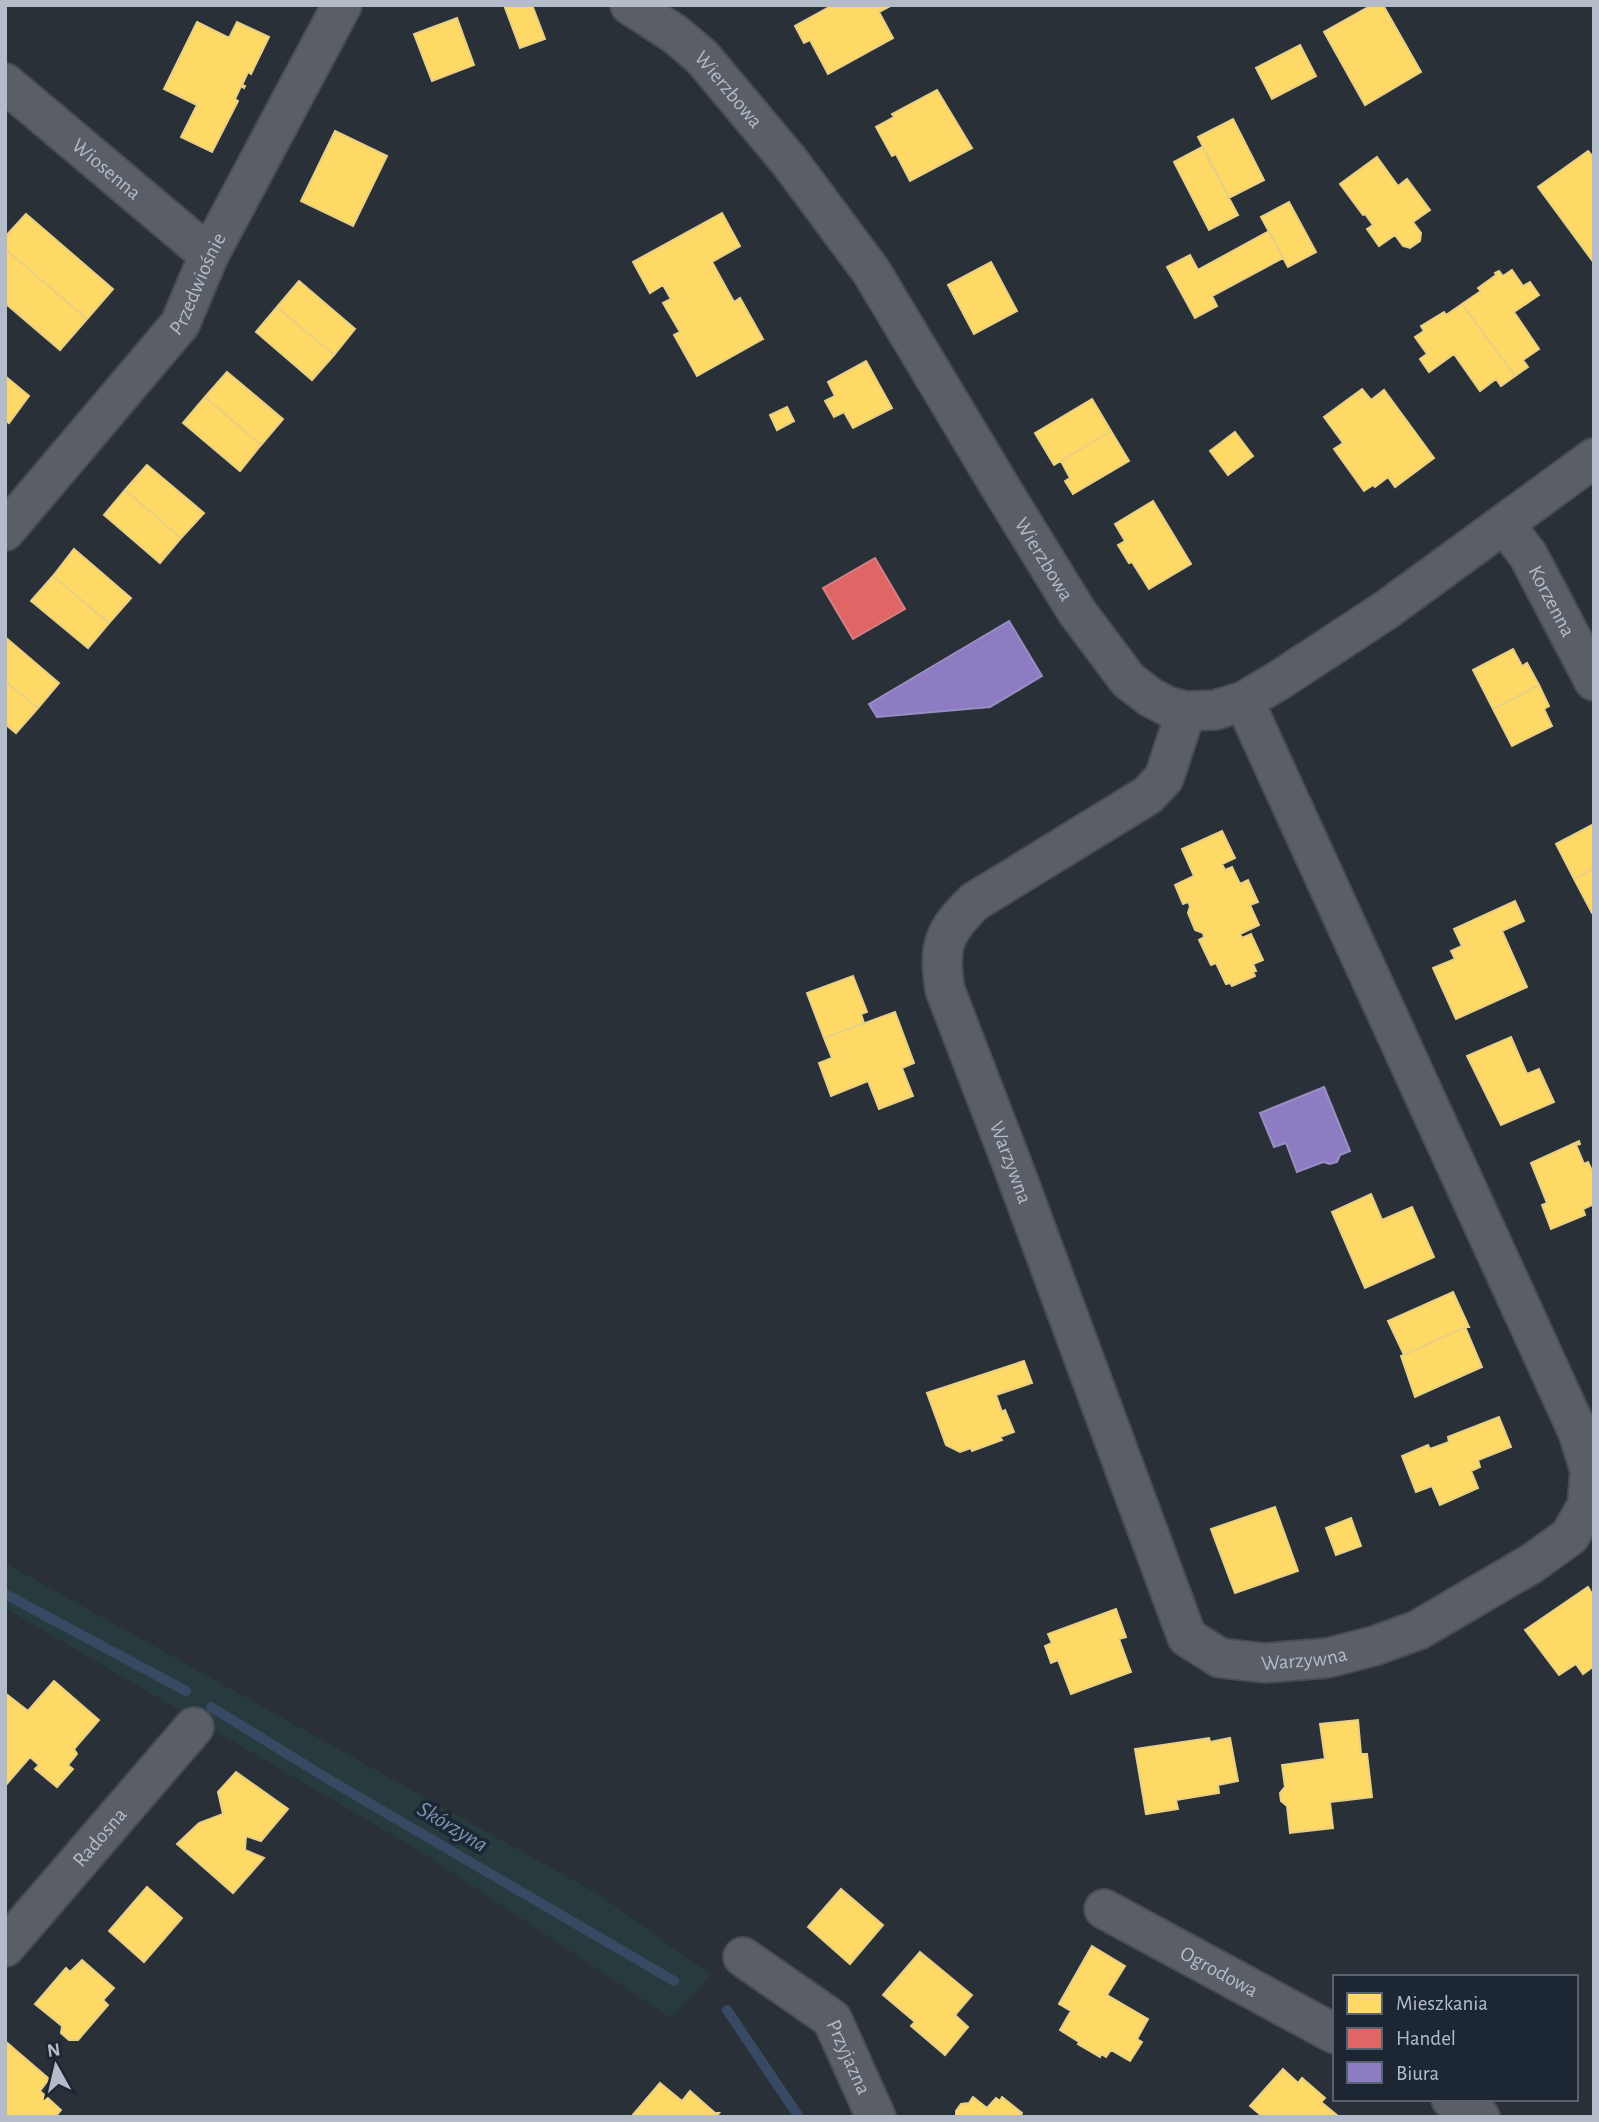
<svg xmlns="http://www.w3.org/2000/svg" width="1599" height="2122" viewBox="0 0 1599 2122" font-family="'Alegreya Sans',sans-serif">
<rect width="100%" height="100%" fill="#2a3038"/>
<!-- green -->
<path fill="#273a3e" d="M5 1563 598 1894 711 1975 671 2018 420 1851 5 1608Z"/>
<!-- homes -->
<path fill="#ffd966" stroke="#e8d084" stroke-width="2" d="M504 5H532L545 39 520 48Z
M833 5H892L879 12 893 38 828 74 810 40 804 43 795 26Z
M1372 5H1383L1421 72 1365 105 1324 32Z
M457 18 474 65 432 81 414 34Z
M197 22 229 38 237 22 269 37 251 74 248 72 242 85 245 86 244 88 241 86 235 99 238 101 212 152 181 137 197 105 164 89Z
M1300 45 1316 76 1272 99 1256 68Z
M937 90 972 148 910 181 896 154 892 156 876 127 894 117 892 114Z
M1233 119 1264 180 1229 198 1198 137Z
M335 131 387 156 353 226 301 201Z
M1202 147 1238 215 1209 230 1174 162Z
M1588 151 1594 158V263L1538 187Z
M1377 157 1398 186 1407 179 1430 210 1413 222 1421 233 1420 241 1410 248 1403 246 1395 235 1379 246 1367 229 1373 225 1365 214 1363 215 1340 184Z
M1289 202 1316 252 1288 267 1261 217Z
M722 213 740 246 712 262 734 302 740 298 763 339 697 376 674 335 680 332 663 303 671 299 663 285 650 293 633 262Z
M26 214 113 289 87 319 5 249V237Z
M1269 231 1283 258 1212 296 1217 306 1195 318 1167 267 1190 255 1198 270Z
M5 249 87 319 60 350 5 303Z
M991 262 1017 311 974 334 948 285Z
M1512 270 1523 286 1530 282 1539 295 1514 312 1539 349 1523 360 1528 367 1515 376 1462 304 1481 291 1478 288 1496 275 1495 273 1499 271 1503 276Z
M299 281 355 329 334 355 277 307Z
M1462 304 1515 376 1501 386 1496 379 1480 391 1454 354 1429 372 1420 359 1427 354 1415 337 1424 331 1421 326 1444 312 1446 315Z
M277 307 334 355 312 380 256 332Z
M866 361 892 408 853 428 844 412 834 417 825 401 835 396 828 382Z
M227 372 283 419 261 445 205 397Z
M5 376 29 396 9 423 5 420Z
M1362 389 1371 400 1384 390 1434 458 1395 487 1388 477 1375 487 1373 485 1364 491 1334 449 1343 443 1324 417Z
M205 397 261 445 240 471 183 423Z
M1092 399 1111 431 1054 465 1035 433Z
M787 407 794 421 777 430 770 415Z
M1111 431 1129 461 1073 494 1065 481 1070 478 1061 461Z
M1235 432 1253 456 1228 475 1210 451Z
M147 465 204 513 181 538 125 490Z
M125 490 181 538 160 563 104 515Z
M1153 501 1191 564 1149 589 1132 562 1129 563 1118 545 1125 541 1115 524Z
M74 549 131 598 109 623 53 576Z
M53 576 109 623 88 648 31 601Z
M5 637 59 683 38 708 5 681Z
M1513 649 1522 666 1527 663 1539 685 1493 709 1473 670Z
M5 681 38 708 16 733 5 724Z
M1539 685 1549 706 1544 709 1552 726 1512 746 1493 709Z
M1594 824V868L1574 879 1556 844Z
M1222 831 1235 858 1222 864 1225 870 1232 867 1240 884 1248 880 1258 902 1250 905 1259 925 1240 934 1242 938 1251 934 1263 960 1253 964 1256 971 1253 972 1255 976 1232 986 1230 983 1226 984 1216 963 1211 965 1199 940 1204 937 1203 933 1195 930 1188 913 1190 906 1188 902 1183 904 1175 885 1194 876 1182 849Z
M1594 868V913H1592L1574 879Z
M1515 901 1524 921 1502 931 1527 987 1456 1019 1433 968 1455 959 1451 951 1462 946 1454 929Z
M853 976 867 1012 861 1014 864 1023 824 1038 807 993Z
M895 1012 914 1063 902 1068 913 1096 879 1109 868 1081 831 1096 819 1063 832 1058 824 1038Z
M1511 1037 1527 1074 1539 1069 1554 1102 1501 1125 1467 1056Z
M1579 1141 1580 1144 1576 1145 1584 1164 1588 1162 1594 1175V1204L1583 1209 1585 1215 1551 1229 1542 1205 1547 1203 1531 1163Z
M1371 1194 1382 1220 1412 1207 1434 1257 1365 1288 1332 1212Z
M1453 1292 1469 1327H1465L1404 1355 1388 1321Z
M1465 1327 1482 1367 1415 1397 1401 1356Z
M1024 1361 1032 1383 996 1395 1002 1412 1005 1410 1014 1432 1000 1437 1002 1440 972 1451 971 1448 960 1452 946 1445 927 1393Z
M1499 1417 1511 1447 1478 1460 1480 1467 1471 1471 1478 1488 1440 1505 1432 1486 1416 1492 1402 1456 1428 1445 1430 1449 1449 1442 1448 1437Z
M1275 1507 1298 1571 1235 1593 1211 1529Z
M1351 1518 1361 1546 1336 1555 1326 1528Z
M1588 1587 1594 1597V1666L1583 1674 1576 1664 1559 1675 1525 1630Z
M1116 1609 1126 1637 1119 1639 1131 1672 1071 1694 1058 1660 1051 1663 1045 1646 1052 1643 1048 1634Z
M54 1681 99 1720 74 1749 77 1754 68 1765 73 1769 57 1787 35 1769 39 1765 30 1757 5 1786V1693L28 1711Z
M1358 1720 1361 1754H1367L1372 1797 1330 1802 1333 1828 1290 1833 1287 1806 1281 1801 1280 1793 1285 1787 1282 1765 1325 1759 1320 1724Z
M1209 1738 1210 1742 1230 1738 1238 1781 1218 1785 1219 1793 1176 1800 1178 1809 1146 1814 1135 1749Z
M236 1772 288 1809 261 1841 246 1836 245 1850 264 1858 233 1893 177 1844 199 1823 223 1814 218 1792Z
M147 1887 182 1918 144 1962 109 1931Z
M841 1889 883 1925 850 1964 808 1927Z
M1092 1946 1125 1966 1107 1995 1148 2019 1137 2039 1142 2042 1130 2061 1111 2050 1106 2057 1101 2054 1100 2057 1078 2044 1079 2042 1060 2030 1071 2011 1059 2004Z
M920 1952 972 1995 955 2015 968 2027 945 2055 911 2026 915 2022 883 1995Z
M82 1960 114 1988 103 2000 108 2005 78 2040H69L61 2033 62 2026 35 2004 66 1968 70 1972Z
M5 2041 49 2079 40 2091 61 2110 55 2117H5Z
M1283 2069 1298 2083 1302 2078 1325 2098 1321 2102 1338 2116 1263 2117 1250 2106Z
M660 2083 682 2101 690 2091 715 2113H719L716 2117H631Z
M973 2097 987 2108 996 2098 1000 2101 1002 2097 1022 2113 1020 2117H956V2111L961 2104 969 2103Z"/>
<!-- shops -->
<path fill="#e06666" stroke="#d38084" stroke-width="2" d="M875 558 905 609 853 639 823 588Z"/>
<!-- offices -->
<path fill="#8e7cc3" stroke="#998fc5" stroke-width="2" d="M1009 621 1042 676 990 707 877 717 869 704Z
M1324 1087 1350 1151 1340 1155 1337 1162 1330 1164 1323 1162 1297 1172 1286 1143 1274 1147 1260 1113Z"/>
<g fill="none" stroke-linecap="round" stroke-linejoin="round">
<!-- stream -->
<path stroke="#384963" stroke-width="10" d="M5 1594 186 1691
M211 1707 333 1782 674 1981
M727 2010 799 2117"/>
<defs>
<g id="minor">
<path id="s1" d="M630 5 675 34 702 57 789 161 871 271 1002 490 1077 612 1128 680 1150 697 1169 707 1186 711 1215 710 1244 701 1281 679 1386 610 1594 458"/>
<path id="s2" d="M5 83 209 255"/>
<path id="s3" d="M1504 524 1528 555 1594 681"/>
<path id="s4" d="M5 531 180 324 209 255 342 5"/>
<path id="s5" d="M1186 711 1164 778 1148 795 974 902C943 932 938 947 945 990L1012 1164 1187 1637 1220 1658 1265 1663 1327 1658 1374 1646 1418 1630 1531 1564 1570 1536 1587 1505 1590 1471 1578 1432 1244 701"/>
<path id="s6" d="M1104 1909 1335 2034"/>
<path id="s7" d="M5 1947 194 1727"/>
<path id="s8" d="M743 1957 832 2019 876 2117"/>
<path d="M1451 2099 1480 2117"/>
</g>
</defs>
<!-- minor casing -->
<use href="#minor" stroke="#484c53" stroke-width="42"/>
<!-- minor -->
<use href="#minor" stroke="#5a5e66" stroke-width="38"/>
</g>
<g text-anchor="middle" stroke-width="7" stroke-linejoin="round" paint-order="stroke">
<!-- street labels -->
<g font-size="21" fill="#b4bcc9" stroke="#1d2633">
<text dy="7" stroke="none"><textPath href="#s1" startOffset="131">Wierzbowa</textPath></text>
<text dy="7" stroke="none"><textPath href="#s2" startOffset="133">Wiosenna</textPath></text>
<text dy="7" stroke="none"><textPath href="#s4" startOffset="315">Przedwiośnie</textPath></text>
<text dy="7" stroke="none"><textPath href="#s1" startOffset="698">Wierzbowa</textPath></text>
<text dy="7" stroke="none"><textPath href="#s3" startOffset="91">Korzenna</textPath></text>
<text dy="7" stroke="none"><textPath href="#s5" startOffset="581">Warzywna</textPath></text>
<text dy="7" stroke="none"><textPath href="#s5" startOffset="1211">Warzywna</textPath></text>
<text dy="7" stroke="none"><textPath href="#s7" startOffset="145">Radosna</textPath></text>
<text dy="7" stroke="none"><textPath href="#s6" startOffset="131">Ogrodowa</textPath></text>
<text dy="7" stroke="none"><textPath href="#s8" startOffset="150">Przyjazna</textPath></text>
</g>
<!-- water labels -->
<g font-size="23" font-style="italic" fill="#7c92b1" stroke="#1d2633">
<text transform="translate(453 1826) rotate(31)" y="8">Skórzyna</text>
</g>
</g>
<!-- border -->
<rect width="1599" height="2122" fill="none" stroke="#b4bcc9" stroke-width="14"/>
<!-- legend -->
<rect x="1333" y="1975" width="245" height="126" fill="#1d2633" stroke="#59626f" stroke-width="2"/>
<rect x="1347" y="1993" width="35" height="21" fill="#ffd966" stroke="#59626f" stroke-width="2"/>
<text x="1396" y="2010" font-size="21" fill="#b4bcc9">Mieszkania</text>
<rect x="1347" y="2028" width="35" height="21" fill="#e06666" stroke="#59626f" stroke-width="2"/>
<text x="1396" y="2045" font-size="21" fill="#b4bcc9">Handel</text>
<rect x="1347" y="2062" width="35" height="21" fill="#8e7cc3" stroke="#59626f" stroke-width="2"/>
<text x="1396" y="2080" font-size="21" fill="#b4bcc9">Biura</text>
<!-- north arrow -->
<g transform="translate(56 2066) rotate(352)" stroke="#1d2633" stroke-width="5" paint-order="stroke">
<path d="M0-5L12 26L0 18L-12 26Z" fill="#b4bcc9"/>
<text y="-10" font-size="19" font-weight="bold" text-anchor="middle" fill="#b4bcc9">N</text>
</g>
</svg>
